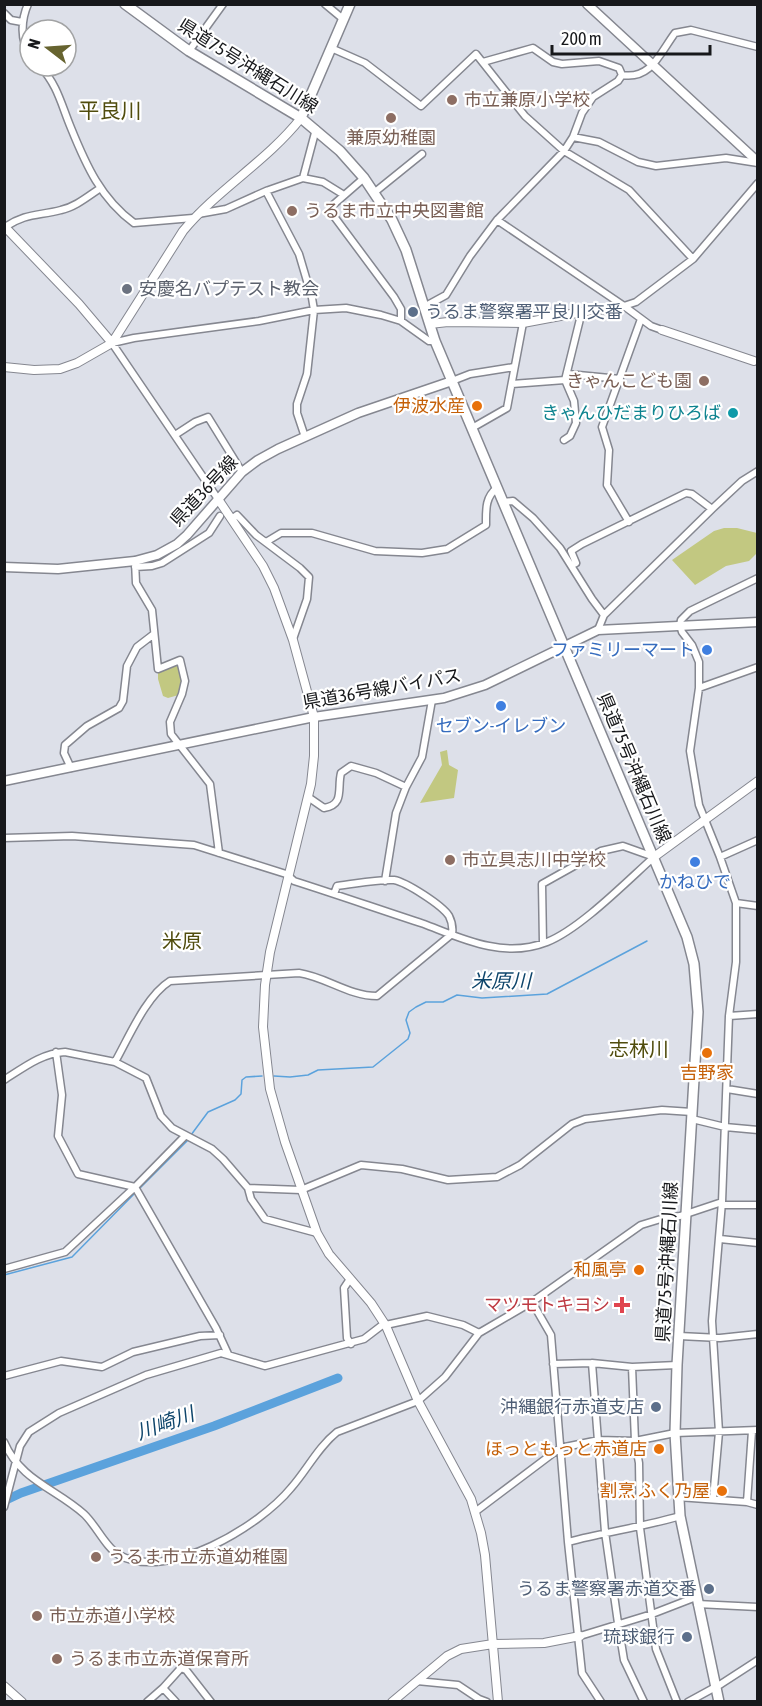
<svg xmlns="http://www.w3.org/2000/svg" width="762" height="1706" viewBox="0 0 762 1706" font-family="'Asap Condensed','Noto Sans JP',sans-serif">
<rect width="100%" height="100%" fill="#dde0e9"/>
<!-- green -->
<path fill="#c2c881" d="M724 528H737L757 533V553L749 561 726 566 695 585 672 560 714 531Z
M180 660 185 681 182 694 168 698 163 696 158 679V669Z
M447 750 449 765 458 770 454 798 420 803 442 765 440 752Z"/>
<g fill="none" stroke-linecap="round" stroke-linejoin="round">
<!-- stream -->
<path stroke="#5ba2dc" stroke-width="1.5" d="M274 1076 290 1077 308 1075 318 1070 373 1067 408 1039 410 1033 406 1020 409 1012 416 1007 426 1002H443L457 995 482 998 547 994 647 941
M191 1135 208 1112 235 1100 241 1094 242 1080 246 1077 262 1076
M139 1189 189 1139
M4 1275 72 1257 136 1192"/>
<!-- river -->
<path stroke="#5ba2dc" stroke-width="9" d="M4 1501 21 1493 214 1426 338 1378"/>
<defs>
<path id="minor" d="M28 4C21 20 20 40 30 55
M325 4 343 19
M4 13 11 20 22 22
M331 48 365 63 421 106 476 54 525 116 564 151 629 190 693 259
M189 51 223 4
M483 62 533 48 553 62 562 64 599 61 619 68 622 75
M40 66C58 86 61 104 71 128 86 165 101 199 134 223L193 218
M622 75C651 80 660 53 675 33L691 30 758 47
M573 137 599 142 638 162 656 166 726 158 758 163
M303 178 323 182 344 195
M364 178 333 205 330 211 394 297 401 309V321
M266 191 299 254 312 298 314 310 307 374 297 404V413L305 437
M375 192 422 154
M198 214 226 209 266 191 303 178 316 129
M497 220 624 306 636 302 693 259 758 183
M5 227C26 213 38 216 61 210 75 207 87 197 99 189
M424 307 446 295 470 256 497 220 564 151 573 137 582 113 593 97 618 81 622 75
M592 310H605L624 306 651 326 662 330
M568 374 620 379
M452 381 470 374 514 367
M512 384 565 380
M472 428 507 408 523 323
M175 435 195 422 208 417 242 472
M564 440 570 436 576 423 574 401 565 380 581 315 580 312
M218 499 112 343 134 338 259 321 314 310 346 308 381 315 401 321 429 341H435
M503 502 513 501 533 518 560 548 592 599 604 615
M233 518 237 515 256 535 300 568 309 577 307 599 293 639
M629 522 607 485 609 450 602 427 641 319
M266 542 281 533H312L375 551 422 553 447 549 486 525C486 510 485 497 497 488
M135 561 136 583 152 610 158 669 180 660 185 681 182 694 170 722 171 734 210 784 219 853
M572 565 576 563 571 551 582 544 686 493 692 494 712 509
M135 567 152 566 162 563 209 533 220 516
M598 630 604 615 712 509 742 481 758 471
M699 688 758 667
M71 768 64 753 65 745 87 726 119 708 123 701 127 666 137 647 154 634
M308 797 324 808C345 805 337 788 341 773L351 766 376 773 406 787
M4 838 72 836 194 845 286 874 294 881C338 895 381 910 424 924 445 932 467 942 489 946 508 950 529 949 547 942 580 929 626 882 654 857L623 846 601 851 542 884 543 943
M720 857 758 840
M385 881 396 813 406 787 422 757 432 700
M736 903 758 906
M729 1016 758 1014
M56 1052 62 1095 58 1136 78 1174 135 1187
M115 1062C129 1037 146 996 170 981L299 973C326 977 349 996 377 996L452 934C453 928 452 922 449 916 442 905 406 882 394 880 376 879 355 884 337 886L334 894
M4 1080C23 1068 42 1053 65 1052L115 1062 146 1078 161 1116 172 1128 212 1149 223 1159 248 1188 251 1199 265 1219 317 1233
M727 1089 758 1094
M692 1119 725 1127 758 1130
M135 1187 216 1328 228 1354
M248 1188 301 1190 361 1165 402 1169 448 1180 497 1177 520 1165 572 1124 585 1119 662 1110 692 1112
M722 1205H758
M720 1239 758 1243
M4 1269 65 1252 135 1187 185 1136
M350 1279 344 1288 347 1338 351 1344
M532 1302 551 1335 568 1542 582 1673 601 1702
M679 1336 720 1338 758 1334
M592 1363 605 1532 618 1623 624 1660 644 1702
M553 1364 592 1363 632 1367 677 1365
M632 1367 635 1441 639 1463 640 1528 656 1649 677 1702
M4 1376 61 1361 102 1367 133 1352 200 1336 220 1335
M4 1442C21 1481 55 1488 84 1514 96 1525 106 1548 119 1555 168 1582 260 1526 291 1488 307 1470 318 1447 337 1432L418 1401 445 1377 479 1333 532 1302 641 1225 664 1218 680 1216 722 1202
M678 1497 747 1502 758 1505
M713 1499 719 1432 712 1321 722 1202 729 1016 736 962V903L720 857 699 805 690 751 699 688V662L692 645 682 632 680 625 681 620 690 611 758 578
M747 1502 752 1431
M4 1507 20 1446 29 1432 59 1413 146 1375 221 1353 265 1366 364 1339 381 1326 427 1316 463 1325 479 1333
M475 1512 560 1448 599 1440 635 1441 675 1433 758 1430
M568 1542C605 1532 643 1527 680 1516
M697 1604 758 1607
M580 1636 652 1614 696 1597
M417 1681 458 1685 479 1699 487 1702
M163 1688 176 1702
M147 1702 163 1688 181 1668 186 1670 211 1702
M688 1702 721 1684 758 1660"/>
<path id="tertiary" d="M4 226 79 304 112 343
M430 324 448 322 523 323 592 310
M662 330 754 361
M4 367 34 370 60 369 77 363 112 343 183 231C218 189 267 161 301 118
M218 499 263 566 274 588 293 640 314 717V756L311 784 270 952 265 985 263 1027 270 1089 285 1142 317 1233 329 1254 371 1303 386 1326 418 1401 471 1499 481 1533 485 1555 498 1702
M654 857 758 781
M4 1686 22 1702
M392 1702 447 1656 461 1649 493 1644 544 1643 580 1636"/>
<path id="secondary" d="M587 4 758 162
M4 567 58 569 135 561 157 555 177 544 187 535 242 472 258 460 278 449 358 413 452 381
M4 781 314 717 444 698 485 685 598 630 758 622"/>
<path id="primary" d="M125 4 189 51 301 118 340 151 364 178 392 220 406 250 435 341 687 937 694 964 698 1012 677 1365 675 1433 680 1516 719 1702
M301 118 350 4"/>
</defs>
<!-- minor casing -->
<use href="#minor" stroke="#858790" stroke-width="9"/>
<!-- tertiary casing -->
<use href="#tertiary" stroke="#858790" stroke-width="10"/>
<!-- secondary casing -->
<use href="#secondary" stroke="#858790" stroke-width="11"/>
<!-- primary casing -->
<use href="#primary" stroke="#858790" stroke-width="12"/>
<!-- minor -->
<use href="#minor" stroke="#fff" stroke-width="6"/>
<!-- tertiary -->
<use href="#tertiary" stroke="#fff" stroke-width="8"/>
<!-- secondary -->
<use href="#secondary" stroke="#fff" stroke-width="8"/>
<!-- primary -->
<use href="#primary" stroke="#fff" stroke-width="9"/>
</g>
<!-- markers -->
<g fill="#8d6e63" stroke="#fff" stroke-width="2">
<circle cx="452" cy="100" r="6"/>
<circle cx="391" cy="118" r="6"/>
<circle cx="292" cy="211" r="6"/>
<circle cx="704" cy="381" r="6"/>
<circle cx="450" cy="860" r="6"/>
<circle cx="96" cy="1557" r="6"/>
<circle cx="37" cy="1616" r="6"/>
<circle cx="57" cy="1659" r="6"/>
</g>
<circle fill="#6b7280" stroke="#fff" stroke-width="2" cx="127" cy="289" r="6"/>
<g fill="#5c6f8a" stroke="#fff" stroke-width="2">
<circle cx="413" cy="312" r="6"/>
<circle cx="656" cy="1407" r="6"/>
<circle cx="709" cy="1589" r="6"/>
<circle cx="687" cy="1637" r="6"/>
</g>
<g fill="#e8710a" stroke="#fff" stroke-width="2">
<circle cx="477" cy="406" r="6"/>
<circle cx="707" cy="1053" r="6"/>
<circle cx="639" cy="1270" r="6"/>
<circle cx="659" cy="1449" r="6"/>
<circle cx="722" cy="1491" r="6"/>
</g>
<circle fill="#0f9aa8" stroke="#fff" stroke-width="2" cx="733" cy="413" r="6"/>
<g fill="#3f7fe0" stroke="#fff" stroke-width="2">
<circle cx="707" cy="650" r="6"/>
<circle cx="501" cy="706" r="6"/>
<circle cx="695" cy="862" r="6"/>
</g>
<path fill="#e0444e" stroke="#fff" stroke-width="2" d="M619 1296h6v6h6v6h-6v6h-6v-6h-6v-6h6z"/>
<g text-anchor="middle" stroke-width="4.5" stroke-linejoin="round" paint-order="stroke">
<!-- street labels -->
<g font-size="18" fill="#17181b" stroke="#fff">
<text transform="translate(248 66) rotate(32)" y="6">県道75号沖縄石川線</text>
<text transform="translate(204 491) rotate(-47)" y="6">県道36号線</text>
<text transform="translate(382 689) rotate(-10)" y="6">県道36号線バイパス</text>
<text transform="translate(634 768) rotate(67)" y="6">県道75号沖縄石川線</text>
<text transform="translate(667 1262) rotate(-87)" y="6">県道75号沖縄石川線</text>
</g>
<!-- education labels -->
<g font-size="18" fill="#785e54" stroke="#fff" text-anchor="start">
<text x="464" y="106">市立兼原小学校</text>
<text x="391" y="144" text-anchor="middle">兼原幼稚園</text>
<text x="304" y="217">うるま市立中央図書館</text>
<text x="692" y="387" text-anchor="end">きゃんこども園</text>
<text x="462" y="866">市立具志川中学校</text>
<text x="108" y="1563">うるま市立赤道幼稚園</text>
<text x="49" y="1622">市立赤道小学校</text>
<text x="69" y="1665">うるま市立赤道保育所</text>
</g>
<!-- worship labels -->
<g font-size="18" fill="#5b616d" stroke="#fff" text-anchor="start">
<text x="139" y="295">安慶名バプテスト教会</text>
</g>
<!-- service labels -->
<g font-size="18" fill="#4e5e75" stroke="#fff" text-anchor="end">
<text x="425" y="318" text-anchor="start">うるま警察署平良川交番</text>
<text x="644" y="1413">沖縄銀行赤道支店</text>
<text x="697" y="1595">うるま警察署赤道交番</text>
<text x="675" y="1643">琉球銀行</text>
</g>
<!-- food labels -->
<g font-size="18" fill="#c56008" stroke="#fff" text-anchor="end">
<text x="465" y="412">伊波水産</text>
<text x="707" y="1079" text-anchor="middle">吉野家</text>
<text x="627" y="1276">和風亭</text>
<text x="647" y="1455">ほっともっと赤道店</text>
<text x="710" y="1497">割烹 ふく乃屋</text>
</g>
<!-- culture labels -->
<g font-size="18" fill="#0d838f" stroke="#fff" text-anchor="end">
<text x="721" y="419">きゃんひだまりひろば</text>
</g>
<!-- shop labels -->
<g font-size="18" fill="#366cbe" stroke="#fff">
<text x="695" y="656" text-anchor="end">ファミリーマート</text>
<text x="501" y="732">セブン-イレブン</text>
<text x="695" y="888">かねひで</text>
</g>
<!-- health labels -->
<g font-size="18" fill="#be3a42" stroke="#fff" text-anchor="end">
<text x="610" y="1311">マツモトキヨシ</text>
</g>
<!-- neighbourhood labels -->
<g font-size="20" fill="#504c0d" stroke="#fff">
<text x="182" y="948">米原</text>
<text x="639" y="1056">志林川</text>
</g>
<!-- water labels -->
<g font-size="20" font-style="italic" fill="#0e456b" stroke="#fff">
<text x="501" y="988">米原川</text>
<text transform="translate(165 1423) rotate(-20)" y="7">川崎川</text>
</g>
<!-- quarter labels -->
<g font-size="21" fill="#504c0d" stroke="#fff">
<text x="110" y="118">平良川</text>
</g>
</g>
<!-- border -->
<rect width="762" height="1706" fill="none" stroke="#17181b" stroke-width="12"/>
<!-- north arrow -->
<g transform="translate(48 48) rotate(287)"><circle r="28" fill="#ffffff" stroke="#a2a3a4" stroke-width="1.5"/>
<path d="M0-4.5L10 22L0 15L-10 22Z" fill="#66632f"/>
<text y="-9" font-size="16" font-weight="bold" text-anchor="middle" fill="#17181b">N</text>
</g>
<!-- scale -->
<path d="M552 45v9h158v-9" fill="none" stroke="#17181b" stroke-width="3"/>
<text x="561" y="45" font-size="18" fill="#17181b" stroke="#ffffff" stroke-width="4.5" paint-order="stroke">200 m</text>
</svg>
